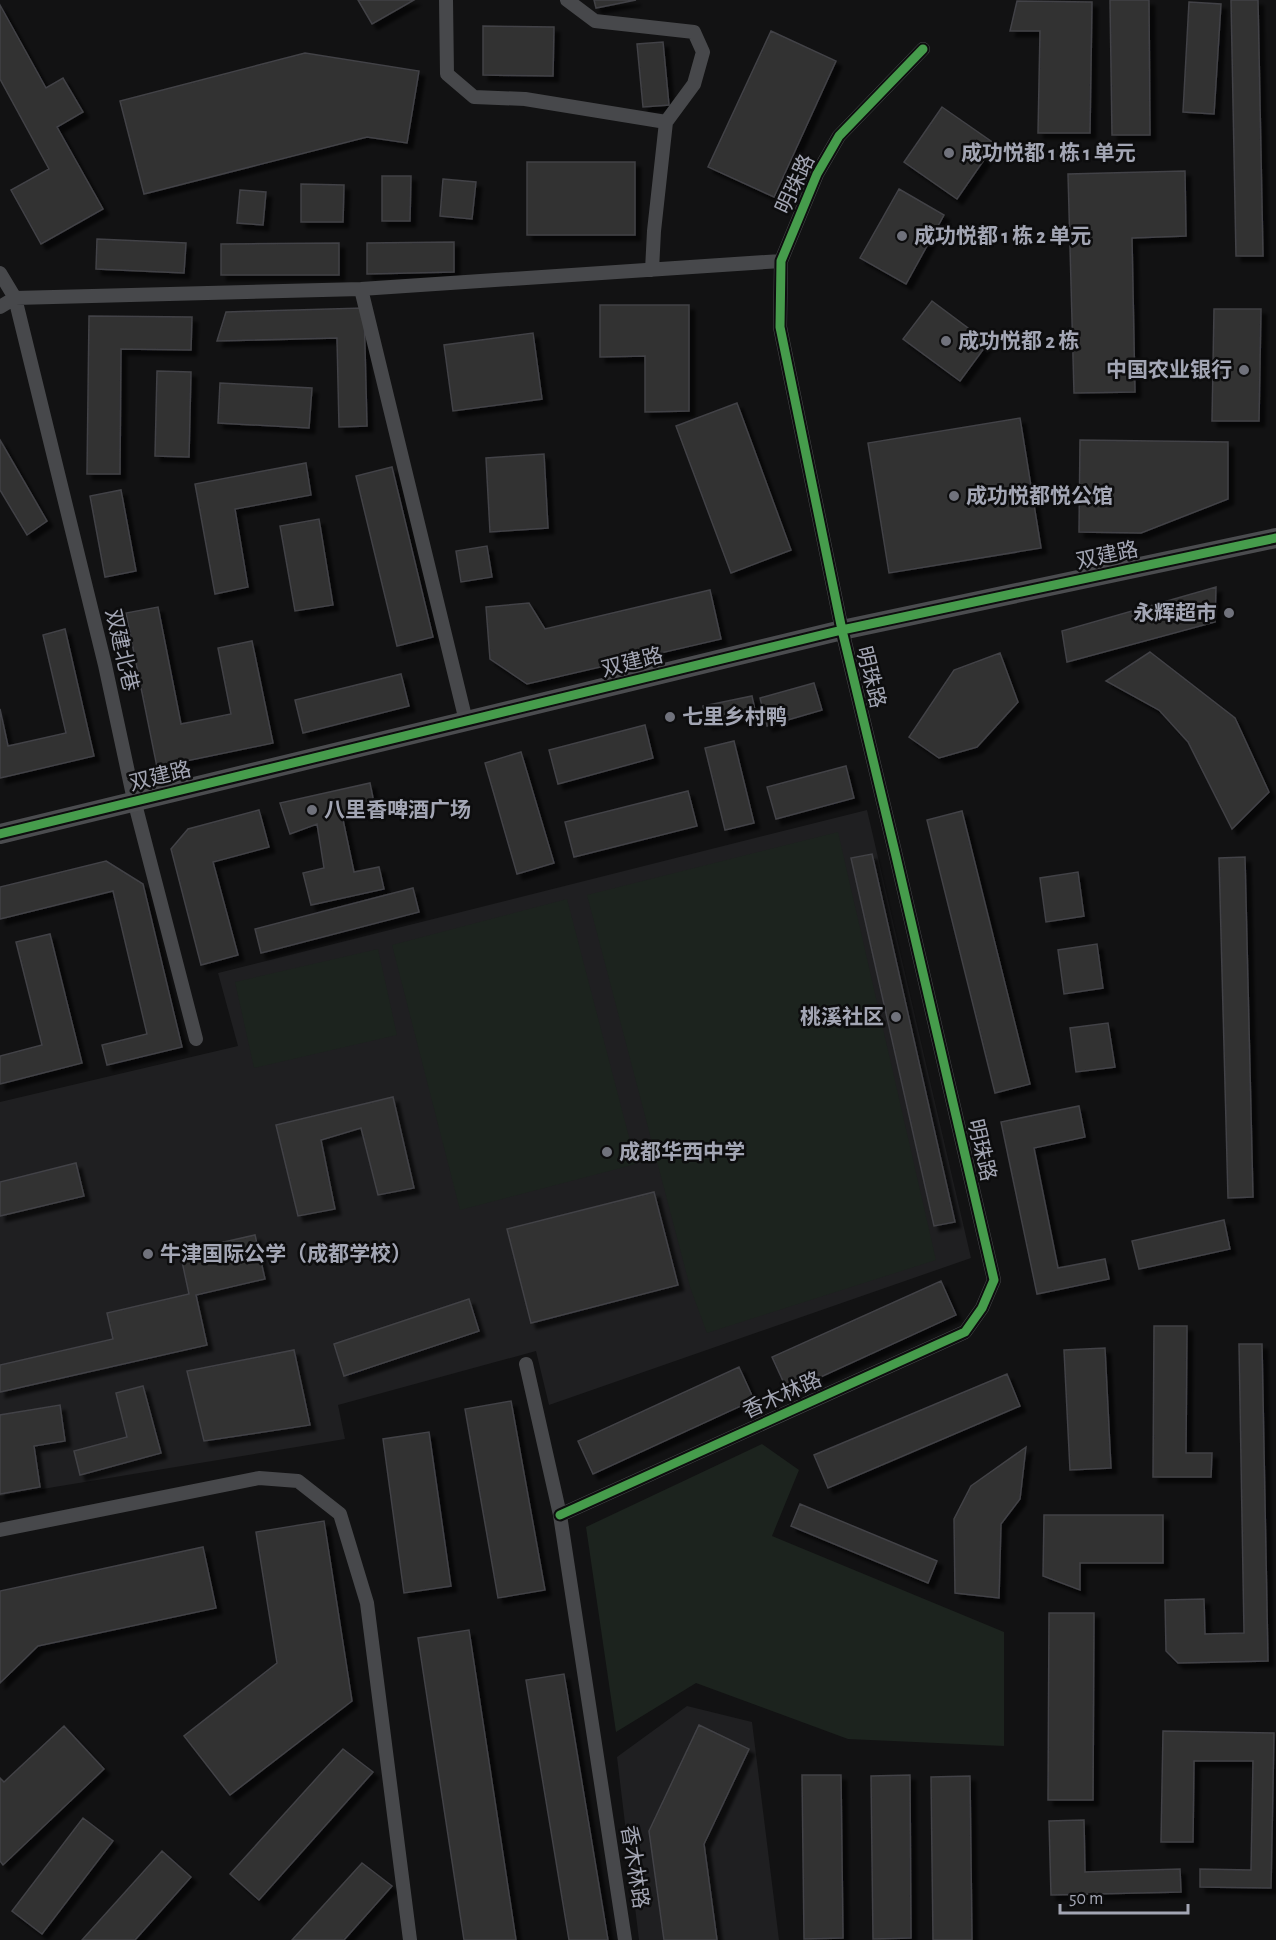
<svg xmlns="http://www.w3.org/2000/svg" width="1276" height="1940" viewBox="0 0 1276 1940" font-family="'Alegreya Sans','Noto Sans SC',sans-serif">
<defs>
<filter id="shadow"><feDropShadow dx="5.5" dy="5.5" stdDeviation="1.5" flood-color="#0009"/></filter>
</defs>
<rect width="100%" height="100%" fill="#121213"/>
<!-- built -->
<path fill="#1f1f21" d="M867 810 971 1258 549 1405 536 1351 338 1405 345 1439 0 1496V1102L238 1046 218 973Z
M687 1706 752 1722 779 1940H639L617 1757Z"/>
<!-- green -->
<path fill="#1c231e" d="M838 832 936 1260 707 1333 690 1287 587 895Z
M567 899 636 1164 460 1210 392 945Z
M378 949 397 1035 254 1068 235 982Z
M762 1444 799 1470 772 1536 1004 1632V1746L848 1739 696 1683 616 1732 586 1527Z"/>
<!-- building -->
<path fill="#303032" stroke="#424246" stroke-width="1.5" filter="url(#shadow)" d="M358 0H414L372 24Z
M594 0H636L596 8Z
M1110 0H1149L1150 135H1112Z
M1231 0H1258L1263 256H1236Z
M1017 1 1092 2 1090 133H1038L1040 31H1010Z
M1189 2 1221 4 1214 114 1183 112Z
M0 5 46 88 63 78 83 112 57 127 103 209 41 244 11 190 49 169 0 79Z
M483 26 554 27 553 76 483 75Z
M771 31 836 61 774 197 708 167Z
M663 42 669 105 643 107 637 44Z
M305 53 419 71 407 143 367 137 144 194 120 101Z
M942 107 995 144 957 199 904 162Z
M527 162H635V235H527Z
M1185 171 1186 236 1132 238 1135 392 1074 393 1068 174Z
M382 176H411L410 221H382Z
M443 179 476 182 472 219 440 216Z
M301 184 344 185 343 222H301Z
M899 189 944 215 906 284 860 258Z
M240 190 266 192 263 225 237 223Z
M97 239 186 243 184 273 96 269Z
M454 242V272L367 274V243Z
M339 243V275H221V244Z
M932 301 988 343 960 381 903 339Z
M600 305H689V411L645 412V356L600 357Z
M364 308 367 426 339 427 337 338 217 341 226 312Z
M1214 309H1261L1259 421H1212Z
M89 316 192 317 191 350 121 349 120 474H87Z
M533 333 542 399 453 411 444 345Z
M157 371 191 372 189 457 155 456Z
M220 383 312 388 309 428 218 423Z
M737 403 791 550 731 573 676 426Z
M1020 418 1041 548 889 573 868 443Z
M0 440 47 521 27 535 0 490Z
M1080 440 1228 442V499L1141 533 1079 532Z
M544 454 548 528 490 532 486 458Z
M306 463 311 495 235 509 248 587 215 594 195 484Z
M392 467 433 637 397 646 356 476Z
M121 490 136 571 105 577 90 496Z
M319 519 333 605 295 611 280 526Z
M487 546 492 577 461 582 456 551Z
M1216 587 1215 622 1067 662 1062 631Z
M710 590 721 639 527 684 490 659 486 607 529 603 545 629Z
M158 607 181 724 231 714 218 648 252 641 273 743 157 767 126 613Z
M65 629 94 756 0 778V709L8 746 66 733 43 635Z
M1150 652 1235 718 1269 792 1232 829 1188 742 1159 710 1106 681Z
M1000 653 1018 702 977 747 939 758 909 737 954 670Z
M401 674 409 706 303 733 295 700Z
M814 683 822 710 767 726 760 698Z
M752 696 756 715 707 724 703 706Z
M645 725 653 758 558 784 549 750Z
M734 741 754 823 725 830 705 748Z
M521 752 554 863 517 874 485 763Z
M846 766 854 798 776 819 767 787Z
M370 783 375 808 342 815 354 872 379 867 384 889 311 905 303 873 324 868 317 824 290 834 280 803Z
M688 791 697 826 574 857 565 822Z
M259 810 269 847 213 862 238 955 201 965 171 849 188 829Z
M962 811 1030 1084 995 1093 927 820Z
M872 854 955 1222 934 1226 851 858Z
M1245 857 1253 1197 1228 1198 1219 858Z
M106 861 143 884 182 1047 107 1065 102 1045 147 1034 113 891 0 919V887Z
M1078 872 1084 916 1046 922 1040 878Z
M413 888 419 912 261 953 255 929Z
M50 934 82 1063 0 1084V1056L42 1045 16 942Z
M1097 944 1103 988 1064 994 1058 950Z
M1108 1023 1115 1067 1076 1072 1070 1028Z
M393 1097 414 1188 378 1195 361 1128 321 1140 335 1209 298 1216 276 1125Z
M1079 1106 1085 1137 1034 1148 1058 1268 1105 1259 1109 1279 1037 1294 1001 1122Z
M76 1163 84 1196 0 1216V1182Z
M654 1192 678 1285 531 1323 507 1229Z
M1224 1220 1230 1249 1139 1269 1132 1241Z
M255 1235 265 1279 196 1295 207 1345 0 1392V1365L113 1339 107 1313 189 1294 180 1252Z
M941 1281 956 1315 788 1392 772 1357Z
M469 1299 479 1331 344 1376 334 1344Z
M1154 1326H1187L1186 1453H1212L1211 1477H1153Z
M1239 1344H1262L1268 1661 1178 1663 1166 1651 1165 1600 1204 1599 1205 1634 1244 1633Z
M1105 1348 1111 1468 1070 1470 1064 1350Z
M294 1350 310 1425 204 1441 187 1371Z
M739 1367 754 1400 593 1474 578 1441Z
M1007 1374 1020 1406 828 1488 814 1455Z
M143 1386 161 1453 80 1475 74 1451 127 1437 116 1393Z
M511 1401 545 1590 498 1598 465 1409Z
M60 1405 65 1441 34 1446 40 1487 0 1494V1415Z
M429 1432 451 1586 404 1593 383 1439Z
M1026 1447 1020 1499 1001 1524 999 1598 955 1593 954 1519 971 1486Z
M800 1504 937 1561 928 1583 791 1526Z
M1044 1515H1163V1563H1080V1590L1043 1576Z
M324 1521 352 1701 230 1795 184 1736 277 1663 256 1532Z
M203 1547 216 1608 38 1646 0 1683V1591Z
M1049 1613H1094L1093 1800H1048Z
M469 1630 516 1940H464L418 1638Z
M564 1674 608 1940H569L526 1680Z
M699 1725 749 1749 704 1844 717 1940H664L649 1831Z
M64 1726 104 1769 3 1865 0 1861V1778L4 1782Z
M1163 1731 1274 1733 1271 1888 1200 1887V1869L1251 1870 1253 1761H1194L1193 1842H1161Z
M343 1749 373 1772 259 1900 230 1874Z
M802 1775H841L843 1938 804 1939Z
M910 1775 911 1938 873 1939 871 1776Z
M970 1776 972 1940H933L931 1777Z
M83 1818 113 1841 42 1934 12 1911Z
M1084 1820 1085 1872 1180 1869 1181 1892 1051 1895 1049 1821Z
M162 1851 191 1877 135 1940H82Z
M362 1863 392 1886 344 1940H292Z"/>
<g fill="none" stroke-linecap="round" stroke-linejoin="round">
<!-- street -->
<path stroke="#47484b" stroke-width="14" d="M446 0 447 74 474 97 525 99 666 122 694 84 703 52 694 32 595 21 567 0
M652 270 654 231 666 122
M0 273 15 298 105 665 134 800 196 1039
M361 289 466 721
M0 307 15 298 361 289 781 261
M526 1364 560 1515 625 1940
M560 1515 965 1332 982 1308 994 1280 895 852 842 630 780 327 781 261 817 174 839 136 923 49
M0 1530 259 1478 298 1481 340 1514 367 1603 410 1940"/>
<!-- secondary -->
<path stroke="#4b4c4f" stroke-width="20" d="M0 834 842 630 1276 538"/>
<defs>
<path id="cycleway" d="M0 834 842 630 1276 538
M560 1515 965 1332 982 1308 994 1280 895 852 842 630 780 327 781 261 817 174 839 136 923 49"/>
</defs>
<!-- cycleway casing -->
<use href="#cycleway" stroke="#0d0d0e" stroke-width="13"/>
<!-- cycleway -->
<use href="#cycleway" stroke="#469c4c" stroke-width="9"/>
</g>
<!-- markers -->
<g fill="#70727c" stroke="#0d0d0e" stroke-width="2">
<circle cx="949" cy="153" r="6"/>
<circle cx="902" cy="236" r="6"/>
<circle cx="946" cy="341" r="6"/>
<circle cx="1244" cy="370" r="6"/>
<circle cx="954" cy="496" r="6"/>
<circle cx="1229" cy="613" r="6"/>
<circle cx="670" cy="717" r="6"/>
<circle cx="312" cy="810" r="6"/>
<circle cx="896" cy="1017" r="6"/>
<circle cx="607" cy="1152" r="6"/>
<circle cx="148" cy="1254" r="6"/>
</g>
<g text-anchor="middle" stroke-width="5" stroke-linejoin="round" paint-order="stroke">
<!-- poi labels -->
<g font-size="21" font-weight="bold" fill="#a3a6b4" stroke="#0d0d0e" text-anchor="start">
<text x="961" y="160">成功悦都 1 栋 1 单元</text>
<text x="914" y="243">成功悦都 1 栋 2 单元</text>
<text x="958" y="348">成功悦都 2 栋</text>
<text x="1232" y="377" text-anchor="end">中国农业银行</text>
<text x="966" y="503">成功悦都悦公馆</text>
<text x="1217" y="620" text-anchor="end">永辉超市</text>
<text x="682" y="724">七里乡村鸭</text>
<text x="324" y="817">八里香啤酒广场</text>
<text x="884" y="1024" text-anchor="end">桃溪社区</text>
<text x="619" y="1159">成都华西中学</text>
<text x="160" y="1261">牛津国际公学（成都学校）</text>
</g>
<!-- street labels -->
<g font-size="21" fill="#a3a6b4" stroke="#0d0d0e">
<text transform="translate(795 184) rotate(-65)" y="7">明珠路</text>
<text transform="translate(1107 555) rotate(-12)" y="7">双建路</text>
<text transform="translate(122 650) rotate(77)" y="7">双建北巷</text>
<text transform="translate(632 662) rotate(-14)" y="7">双建路</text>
<text transform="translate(871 677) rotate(76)" y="7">明珠路</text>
<text transform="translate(160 776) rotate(-14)" y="7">双建路</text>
<text transform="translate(982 1150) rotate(77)" y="7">明珠路</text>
<text transform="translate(782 1395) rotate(-24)" y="7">香木林路</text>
<text transform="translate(635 1867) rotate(81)" y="7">香木林路</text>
</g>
</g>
<!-- scale -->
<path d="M1060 1904v9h128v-9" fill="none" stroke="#a3a6b4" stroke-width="3"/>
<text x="1069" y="1904" font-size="18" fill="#a3a6b4" stroke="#0d0d0e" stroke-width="4.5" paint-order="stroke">50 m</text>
</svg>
